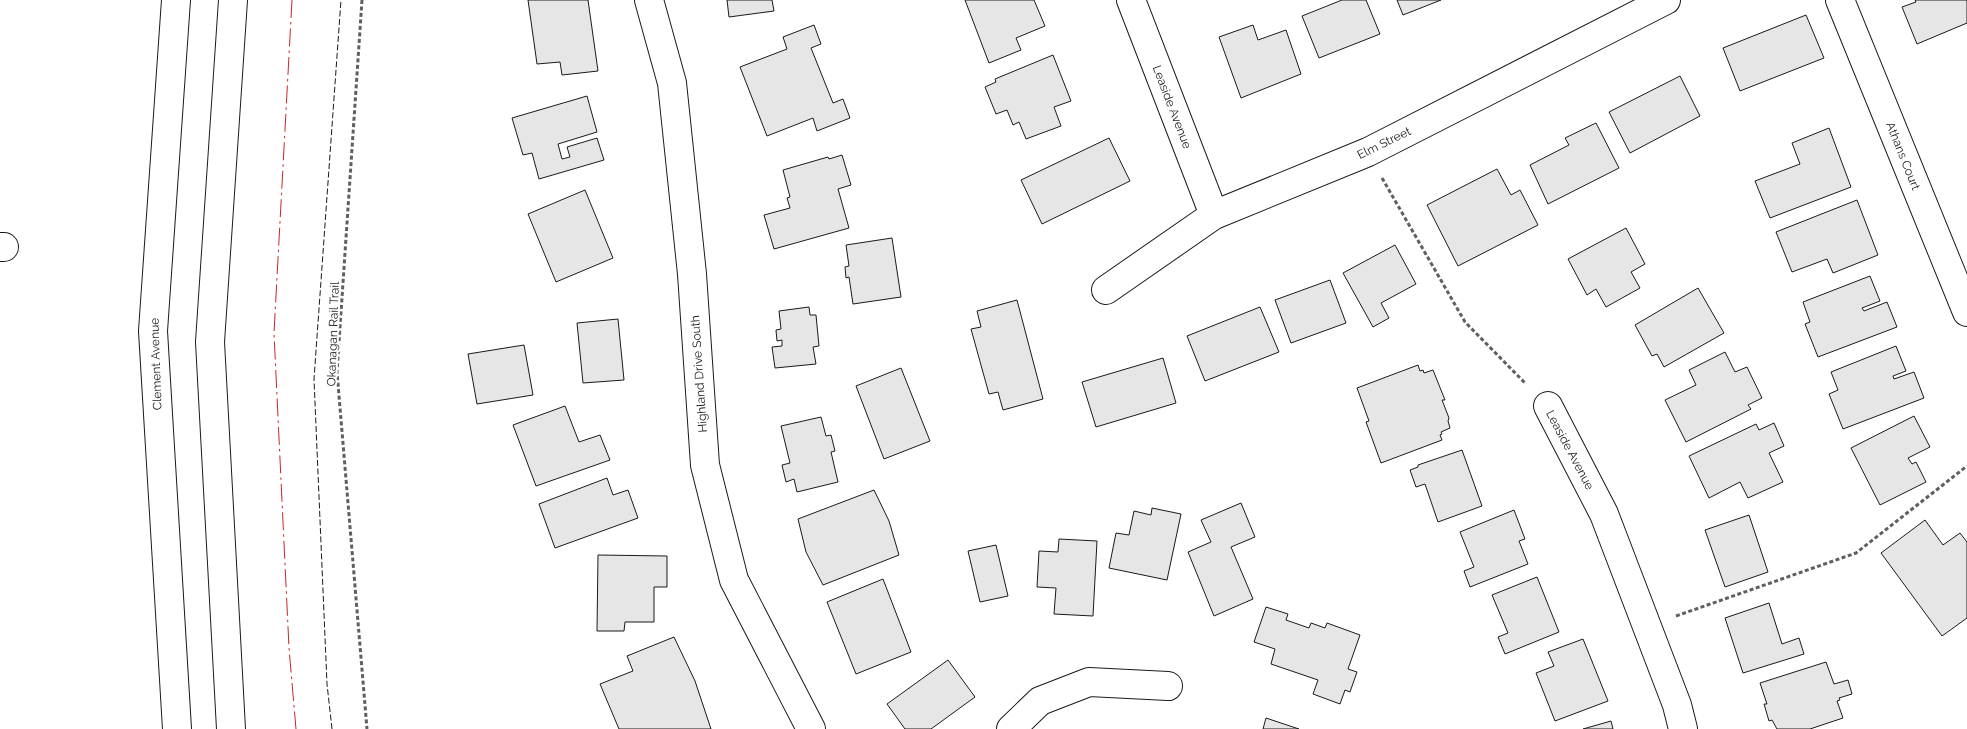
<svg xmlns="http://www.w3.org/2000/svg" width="1967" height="729" viewBox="0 0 1967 729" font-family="Raleway,sans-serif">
<rect width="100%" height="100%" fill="#fff"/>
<!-- building -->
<path fill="#e6e6e6" stroke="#1a1a1a" d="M528 0H588L598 71 562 75 560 62 537 64Z
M727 0H772L774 11 729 17Z
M965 0H1034L1045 26 1016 38 1021 50 989 63Z
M1342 0H1366L1380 34 1319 58 1302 16Z
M1397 0H1441L1403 15Z
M1915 0H1967V23L1917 44 1902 7 1916 2Z
M1806 15 1824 58 1740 91 1723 48Z
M814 25 821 44 811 48 833 103 843 99 850 118 817 131 813 118 767 136 740 67 787 49 783 37Z
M1253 25 1258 40 1286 30 1301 74 1241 98 1219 37Z
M1053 55 1071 101 1054 107 1061 126 1026 139 1019 122 1013 125 1007 110 996 114 985 87 996 82 995 79Z
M1680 76 1700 116 1630 153 1609 112Z
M587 96 597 132 558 144 562 159 570 157 567 147 597 138 604 160 539 179 532 153 523 155 512 118Z
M1596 123 1619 168 1548 204 1530 165 1569 145 1565 138Z
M1829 128 1851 187 1770 218 1755 181 1800 164 1792 143Z
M1109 138 1130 181 1042 224 1021 180Z
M842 155 851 185 838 189 849 228 774 249 764 215 790 208 787 198 790 197 783 170 828 157 829 159Z
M1497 169 1511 195 1520 190 1538 225 1458 266 1427 205Z
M585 190 613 258 556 282 528 214Z
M1857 200 1878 255 1833 273 1827 259 1792 272 1776 232Z
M1626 228 1645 264 1631 272 1640 288 1606 307 1596 289 1587 295 1568 259Z
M892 238 901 297 853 304 849 277 846 278 845 267 849 266 846 245Z
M1395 245 1416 284 1381 303 1389 318 1373 327 1343 273Z
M1870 276 1880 301 1862 308 1864 311 1887 302 1897 327 1818 357 1805 324 1810 322 1803 302Z
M1330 280 1346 323 1291 343 1275 300Z
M1698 288 1724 333 1664 367 1657 354 1652 356 1635 325Z
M1017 300 1043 399 1003 410 998 392 989 394 971 329 981 327 977 311Z
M809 307 810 315H816L819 346 813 347 816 364 775 368 772 347 782 346V340L777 341 776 330 781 329 779 311Z
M1260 307 1279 352 1205 381 1187 336Z
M618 319 624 380 583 383 577 323Z
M524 345 533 395 477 404 468 354Z
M1896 346 1906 371 1893 376 1894 379 1914 372 1924 398 1843 429 1829 394 1838 390 1831 372Z
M1725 352 1735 372 1747 367 1762 398 1748 405 1751 409 1686 442 1665 400 1696 385 1689 370Z
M1163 358 1176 403 1096 427 1082 382Z
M1418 365 1420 371 1423 370 1424 373 1433 370 1445 400H1442L1449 418 1448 421 1450 428 1441 432 1442 434 1440 435 1442 440 1381 463 1366 422 1369 421 1357 388Z
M901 368 930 441 884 459 856 386Z
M565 406 579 442 600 435 610 460 536 486 513 425Z
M1914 416 1930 447 1908 458 1912 464 1916 462 1926 482 1880 505 1851 448Z
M821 417 826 436 831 435 835 451 831 452 838 482 797 492 794 479 786 482 782 465 790 463 781 426Z
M1774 423 1784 446 1769 453 1783 482 1748 498 1740 482 1709 498 1689 456 1756 424 1759 430Z
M1462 450 1482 506 1438 522 1425 484 1416 487 1410 470 1418 467V465Z
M607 478 613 495 628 490 638 518 555 548 539 504Z
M874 490 889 521 899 555 823 585 806 552 798 519Z
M1241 503 1255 537 1231 547 1253 599 1214 616 1188 552 1211 542 1201 520Z
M1152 508 1181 514 1167 580 1109 568 1116 533 1129 535 1134 511 1151 515Z
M1514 510 1525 539 1519 541 1528 564 1470 587 1464 571 1474 567 1460 532Z
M1749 515 1768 572 1725 587 1705 530Z
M1925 520 1943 545 1960 533 1967 542V618L1942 636 1881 553Z
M1059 539 1097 541 1093 616 1054 614 1056 588 1037 587 1039 551 1058 552Z
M996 545 1008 596 980 602 968 551Z
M598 555 667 556V587H654V622H625L624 631H597Z
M1537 577 1559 632 1505 654 1498 637 1508 633 1492 595Z
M883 579 911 652 856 674 827 602Z
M1769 603 1782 644 1799 638 1804 654 1743 673 1725 618Z
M1266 607 1288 614 1286 620 1309 628 1311 623 1325 628 1327 623 1360 635 1348 669 1357 672 1350 692 1345 690 1340 704 1313 694 1318 680 1271 664 1275 649 1254 642Z
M674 637 695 681 711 729H619L600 684 633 671 627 656Z
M1583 639 1608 701 1555 721 1536 673 1554 666 1548 652Z
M948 660 975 697 931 729H905L887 704Z
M1826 662 1834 684 1848 680 1852 694 1839 698 1840 700 1837 701 1843 718 1810 729H1777L1772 720 1769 721 1764 704H1767L1760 683Z
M1266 718 1299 729H1263Z
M1611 721 1613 729H1583Z"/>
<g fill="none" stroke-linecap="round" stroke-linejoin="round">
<defs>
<path id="minor" d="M649 0 672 83 692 274 705 465 734 580 811 729
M1131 0 1214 215
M1840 0 1967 312
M0 247H4
M1106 290 1214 215 1368 152 1666 0
M1548 406 1604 514 1677 705 1683 729
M1011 729 1040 701 1089 682 1168 686"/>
<path id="secondary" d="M176 0 153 331 177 729
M231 729 210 342 233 0"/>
</defs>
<!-- minor casing -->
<use href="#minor" stroke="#1a1a1a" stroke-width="30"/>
<!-- secondary casing -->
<use href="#secondary" stroke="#1a1a1a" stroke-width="30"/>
<!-- path -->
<path stroke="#5f5f5f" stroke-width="3" stroke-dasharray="4 2.5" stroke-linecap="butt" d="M362 0 337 372 367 729
M1382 178 1465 322 1526 384
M1676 616 1856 553 1967 466"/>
<!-- minor -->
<use href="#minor" stroke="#fff" stroke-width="28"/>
<!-- secondary -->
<use href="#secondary" stroke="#fff" stroke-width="28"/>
<!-- fence -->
<path stroke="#1a1a1a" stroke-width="1" stroke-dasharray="6 2.5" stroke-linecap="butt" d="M332 729 327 684 314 379 341 0"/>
<!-- power -->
<path stroke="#c62828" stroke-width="1" stroke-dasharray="18 4 2.5 4" stroke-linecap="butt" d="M292 0 274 333 289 648 296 729"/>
</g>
<g text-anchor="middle" stroke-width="4" stroke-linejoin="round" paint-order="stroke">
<!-- street labels -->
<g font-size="12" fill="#1a1a1a" stroke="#fff">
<text transform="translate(1172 107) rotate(69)" y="4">Leaside Avenue</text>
<text transform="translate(1384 143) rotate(-26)" y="4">Elm Street</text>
<text transform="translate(1903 156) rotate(68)" y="4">Athans Court</text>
<text transform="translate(333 334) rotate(-88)" y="4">Okanagan Rail Trail</text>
<text transform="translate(156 364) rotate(-92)" y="4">Clement Avenue</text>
<text transform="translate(699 374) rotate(-94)" y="4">Highland Drive South</text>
<text transform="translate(1570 450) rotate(62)" y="4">Leaside Avenue</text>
</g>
</g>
</svg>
